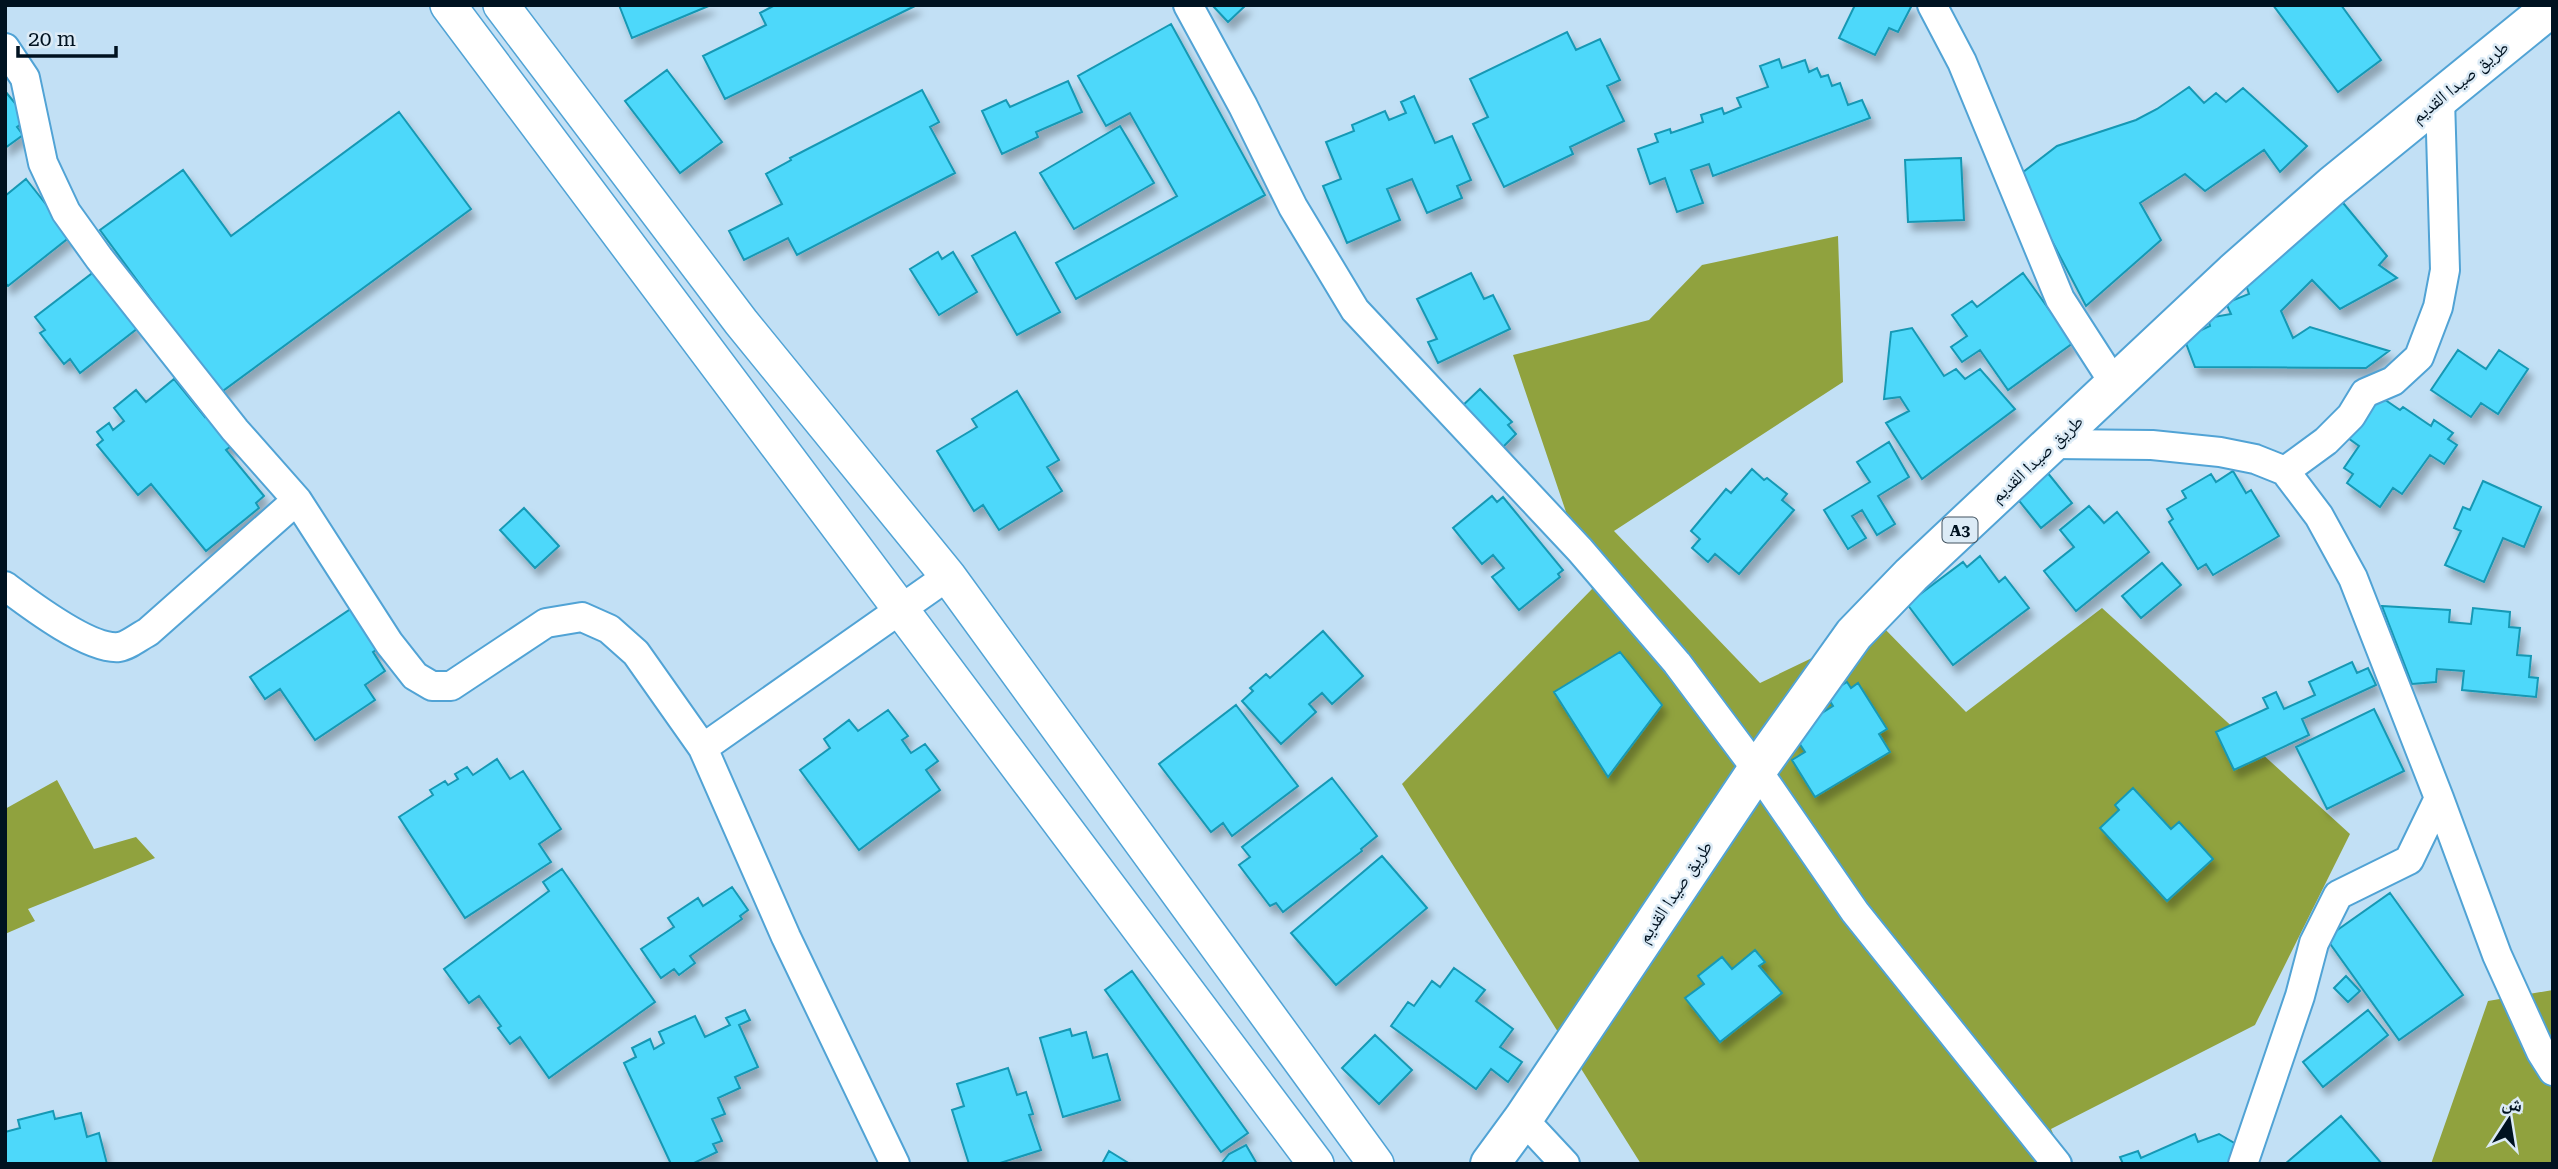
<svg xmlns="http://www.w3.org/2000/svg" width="2558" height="1169" viewBox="0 0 2558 1169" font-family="'Roboto Serif','Noto Naskh Arabic',serif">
<defs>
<filter id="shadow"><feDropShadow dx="4.5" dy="8" stdDeviation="3.5" flood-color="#0004"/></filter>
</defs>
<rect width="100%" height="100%" fill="#c2e0f5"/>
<!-- forest -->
<path fill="#90a23e" d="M1838 236 1843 382 1614 531 1760 683 1881 625 1966 712 2102 608 2350 834 2255 1025 2051 1129 2066 1164H1641L1402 784 1592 589 1513 355 1649 320 1702 265Z
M57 780 94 849 136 837 155 858 28 909 35 921 5 934V809Z
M2553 990V1164H2431L2488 1001Z"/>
<!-- building -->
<path fill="#4dd8fa" stroke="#1598b4" stroke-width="2" filter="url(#shadow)" d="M619 5H711L632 38Z
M775 5H917L725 99 703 56 766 25 760 13Z
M1212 5H1246L1228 22Z
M1855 5H1912L1898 32 1889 28 1875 55 1839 38Z
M2273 5H2341L2381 60 2338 92Z
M1171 24 1265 195 1076 299 1056 263 1177 196 1130 113 1106 126 1078 76Z
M1567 32 1576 50 1600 39 1620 80 1607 86 1624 121 1570 147 1573 154 1504 187 1473 124 1488 117 1470 79Z
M1779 59 1782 68 1805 60 1809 72 1817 68 1821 77 1828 75 1832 86 1840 83 1848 105 1862 100 1870 118 1713 176 1709 164 1691 170 1703 203 1677 212 1665 178 1650 184 1638 149 1658 142 1655 134 1670 129 1671 133 1703 122 1701 115 1722 108 1724 114 1741 107 1737 98 1768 87 1760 66Z
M667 70 722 142 680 173 625 101Z
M1068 81 1082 112 1036 132 1038 137 1002 154 982 111 1006 100 1010 107Z
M2189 87 2204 103 2216 93 2226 102 2243 88 2307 146 2280 172 2264 150 2205 191 2185 174 2140 203 2161 240 2086 306 2018 176 2057 146 2136 120 2157 109Z
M922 90 939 122 930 127 955 173 797 255 788 238 744 260 729 231 782 204 766 174 791 160 790 158Z
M5 91 28 119 17 127 23 135 5 148Z
M1414 96 1435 143 1452 136 1471 180 1457 186 1462 198 1427 213 1412 179 1387 189 1400 220 1347 243 1323 186 1341 179 1326 142 1354 131 1352 125 1385 111 1389 120 1406 113 1401 102Z
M399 112 471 209 220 393 100 230 183 170 231 236Z
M1120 126 1154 183 1074 229 1040 173Z
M1961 158 1964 220 1908 222 1905 160Z
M26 179 71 236 8 286 5 283V196Z
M2339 198 2387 256 2379 265 2397 278 2340 309 2312 280 2281 311 2293 338 2310 327 2389 351 2366 368 2195 367 2184 338 2210 326 2208 318 2231 314 2226 303 2249 294 2245 282Z
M1015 232 1060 312 1017 335 972 256Z
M938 252 942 259 953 252 977 292 939 315 910 269Z
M95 271 138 328 80 373 70 359 64 364 40 333 45 330 35 317Z
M1471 273 1484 299 1493 295 1510 329 1438 363 1428 342 1437 339 1417 299Z
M2023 273 2073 343 2008 390 1980 350 1962 362 1951 347 1967 336 1952 315 1972 301 1977 307Z
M1912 328 1944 376 1956 369 1965 379 1980 369 2015 409 1922 479 1886 423 1909 411 1900 397 1884 399 1891 332Z
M2458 350 2486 369 2499 350 2528 369 2498 414 2481 403 2471 417 2431 390Z
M174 379 205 417 213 410 238 441 226 450 264 496 256 503 259 508 206 551 151 484 138 495 97 445 103 440 97 432 109 423 113 430 124 421 114 408 136 390 146 402Z
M1480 389 1512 422 1508 425 1516 434 1498 452 1458 410Z
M1017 391 1059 460 1047 467 1062 491 999 530 983 505 974 511 937 451 977 427 972 419Z
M2378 395 2400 410 2403 407 2431 426 2434 420 2453 433 2448 439 2457 445 2444 464 2430 455 2402 494 2393 488 2380 507 2347 483 2353 474 2344 468 2359 446 2348 438Z
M1889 442 1909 477 1878 496 1895 524 1877 535 1862 510 1852 516 1866 538 1848 549 1824 510 1870 482 1857 462Z
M1752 469 1764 480 1767 478 1787 494 1782 500 1794 510 1739 574 1715 554 1708 562 1692 548 1700 539 1691 531 1726 489 1731 493Z
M2233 471 2246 493 2251 490 2279 536 2213 575 2206 564 2198 569 2169 522 2173 519 2167 509 2186 498 2182 491 2211 474 2216 482Z
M2047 472 2072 503 2041 528 2016 497Z
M2483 481 2541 507 2524 547 2503 538 2484 582 2445 565 2461 531 2454 528 2463 507 2470 510Z
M1492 496 1497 502 1503 497 1563 570 1558 574 1560 577 1519 610 1492 577 1504 568 1493 555 1482 564 1453 528Z
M2089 506 2104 523 2117 512 2149 552 2076 611 2044 571 2074 547 2060 530Z
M524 508 559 546 535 568 500 530Z
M1980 556 1999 582 2005 577 2029 608 1953 665 1907 604 1963 562 1967 567Z
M2162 563 2181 585 2141 618 2122 596Z
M358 604 385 644 373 652 385 671 365 685 375 700 315 740 280 689 265 699 250 677Z
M2382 606 2450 610 2449 622 2471 624 2473 608 2510 612 2509 627 2520 628 2517 655 2531 656 2529 677 2538 678 2536 697 2462 690 2464 671 2437 669 2436 682 2412 684Z
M1323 631 1363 676 1332 704 1322 693 1309 704 1316 712 1281 744 1242 701 1253 691 1250 688 1266 674 1270 678Z
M1620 652 1662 705 1608 777 1554 692Z
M2352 662 2357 673 2368 668 2376 685 2302 719 2309 735 2234 770 2216 732 2268 708 2263 698 2276 692 2284 709 2315 695 2309 682Z
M1847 682 1851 688 1858 683 1887 729 1879 734 1890 752 1815 797 1792 760 1805 752 1792 732 1833 706 1826 695Z
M1236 705 1298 786 1232 836 1223 823 1211 832 1159 764Z
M2374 709 2404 771 2327 809 2296 747Z
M888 710 908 736 902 740 911 753 925 744 938 761 926 770 940 790 859 850 800 770 830 748 824 739 849 720 858 731Z
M497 759 510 779 523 771 561 829 539 844 551 862 465 918 399 817 433 795 430 790 445 781 448 785 458 779 455 774 467 767 473 775Z
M1332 778 1377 836 1361 849 1362 851 1283 912 1276 903 1270 906 1239 865 1250 857 1242 847Z
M2133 788 2171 829 2179 822 2213 859 2167 901 2100 828 2119 810 2115 805Z
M1382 856 1427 908 1336 985 1291 933Z
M562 869 655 1002 549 1078 520 1037 510 1044 498 1028 501 1026 479 996 469 1003 444 969 549 891 543 882Z
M732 887 748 910 740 916 742 919 690 956 695 963 679 975 674 969 661 978 641 949 674 927 668 918 698 898 703 906Z
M2390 893 2463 995 2399 1040 2326 938Z
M1755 950 1765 962 1759 966 1782 993 1720 1042 1685 998 1704 984 1698 976 1722 957 1732 969Z
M1454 968 1485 990 1476 1001 1513 1029 1500 1047 1522 1062 1508 1082 1491 1069 1476 1089 1391 1026 1408 1002 1414 1006 1432 981 1440 987Z
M1132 971 1248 1133 1221 1152 1105 990Z
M2346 976 2360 991 2348 1002 2334 988Z
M745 1010 750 1020 739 1025 758 1067 735 1077 740 1088 718 1098 725 1114 712 1119 722 1141 713 1144 717 1152 692 1164H671L624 1063 636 1057 632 1048 650 1039 654 1049 664 1043 659 1032 695 1016 705 1037 730 1025 726 1018Z
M2368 1010 2388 1035 2323 1087 2303 1062Z
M1070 1029 1072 1036 1086 1032 1093 1058 1107 1054 1120 1100 1063 1117 1040 1038Z
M1375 1035 1412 1070 1379 1104 1342 1068Z
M1008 1068 1017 1095 1026 1092 1033 1114 1029 1115 1041 1150 997 1164H969L952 1110 964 1106 957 1084Z
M53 1111 55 1119 81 1113 87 1137 99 1133 107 1164H5V1132L20 1128 18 1120Z
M2341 1116 2382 1164H2285Z
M2195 1134 2198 1142 2219 1134 2241 1147 2236 1164H2123L2120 1157 2138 1151 2141 1158Z
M1246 1145 1257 1164H1221L1229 1154Z
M1109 1151 1130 1164H1102Z"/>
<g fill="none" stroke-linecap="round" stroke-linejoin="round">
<defs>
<path id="minor" d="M1188 5 1243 106 1293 207 1355 310 1580 550 1677 663 1757 770 1855 912 2057 1164
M1932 5 1962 62 2060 299 2116 386
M5 48 25 78 43 163 66 212 99 258 235 430 297 500 389 643 415 676 432 686H451L546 623 582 617 609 629 636 653 703 748 786 937 895 1164
M2053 444 2152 445 2220 452 2255 459 2285 471 2319 516 2353 578 2439 798 2409 860 2338 895 2314 943 2300 996 2243 1164
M2285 471 2326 441 2351 416 2365 393 2393 381 2419 357 2438 307 2445 270 2440 99
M5 586C29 604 89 650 119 647 128 646 140 636 148 632L297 500
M703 748 948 576
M2439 798 2497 955 2541 1052 2553 1071
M1523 1119 1565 1164"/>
<path id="tertiary" d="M448 5 1316 1164
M501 5 741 322 948 576 1376 1164"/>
<path id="trunk" d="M1490 1164 1523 1119 1757 770 1854 634 1911 575 2234 272 2333 185 2553 6"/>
</defs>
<!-- minor casing -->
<use href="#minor" stroke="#51a3d5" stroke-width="32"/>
<!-- tertiary casing -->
<use href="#tertiary" stroke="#51a3d5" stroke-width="38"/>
<!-- trunk casing -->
<use href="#trunk" stroke="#51a3d5" stroke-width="42"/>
<!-- minor -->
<use href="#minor" stroke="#fff" stroke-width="28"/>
<!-- tertiary -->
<use href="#tertiary" stroke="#fff" stroke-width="35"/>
<!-- trunk -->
<use href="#trunk" stroke="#fff" stroke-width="38"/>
</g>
<g text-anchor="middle" stroke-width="5" stroke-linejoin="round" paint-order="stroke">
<!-- shield labels -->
<rect fill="#dcebf6" stroke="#425360" stroke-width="2" x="1942.5" y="517.5" width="35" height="25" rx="5"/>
<g font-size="16" font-weight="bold" fill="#001220">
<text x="1960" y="536">A3</text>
</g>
<!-- street labels -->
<g font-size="18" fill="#001220" stroke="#dcebf6">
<text transform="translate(2460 82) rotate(-39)" y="6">طريق صيدا القديم</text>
<text transform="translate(2037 459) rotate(-43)" y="6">طريق صيدا القديم</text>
<text transform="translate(1675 892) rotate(-56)" y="6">طريق صيدا القديم</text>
</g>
</g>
<!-- border -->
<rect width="2558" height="1169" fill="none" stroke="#001220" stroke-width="14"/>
<!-- north arrow -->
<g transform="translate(2509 1120) rotate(12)" stroke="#dcebf6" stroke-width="5" paint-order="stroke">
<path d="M0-5L12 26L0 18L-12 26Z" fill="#001220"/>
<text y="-10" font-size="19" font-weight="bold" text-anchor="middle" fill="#001220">ش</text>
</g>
<!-- scale -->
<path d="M18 46v10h98v-10" fill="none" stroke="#001220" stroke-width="3.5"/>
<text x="28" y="46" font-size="21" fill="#001220" stroke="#dcebf6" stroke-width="5" paint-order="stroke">20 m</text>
</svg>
